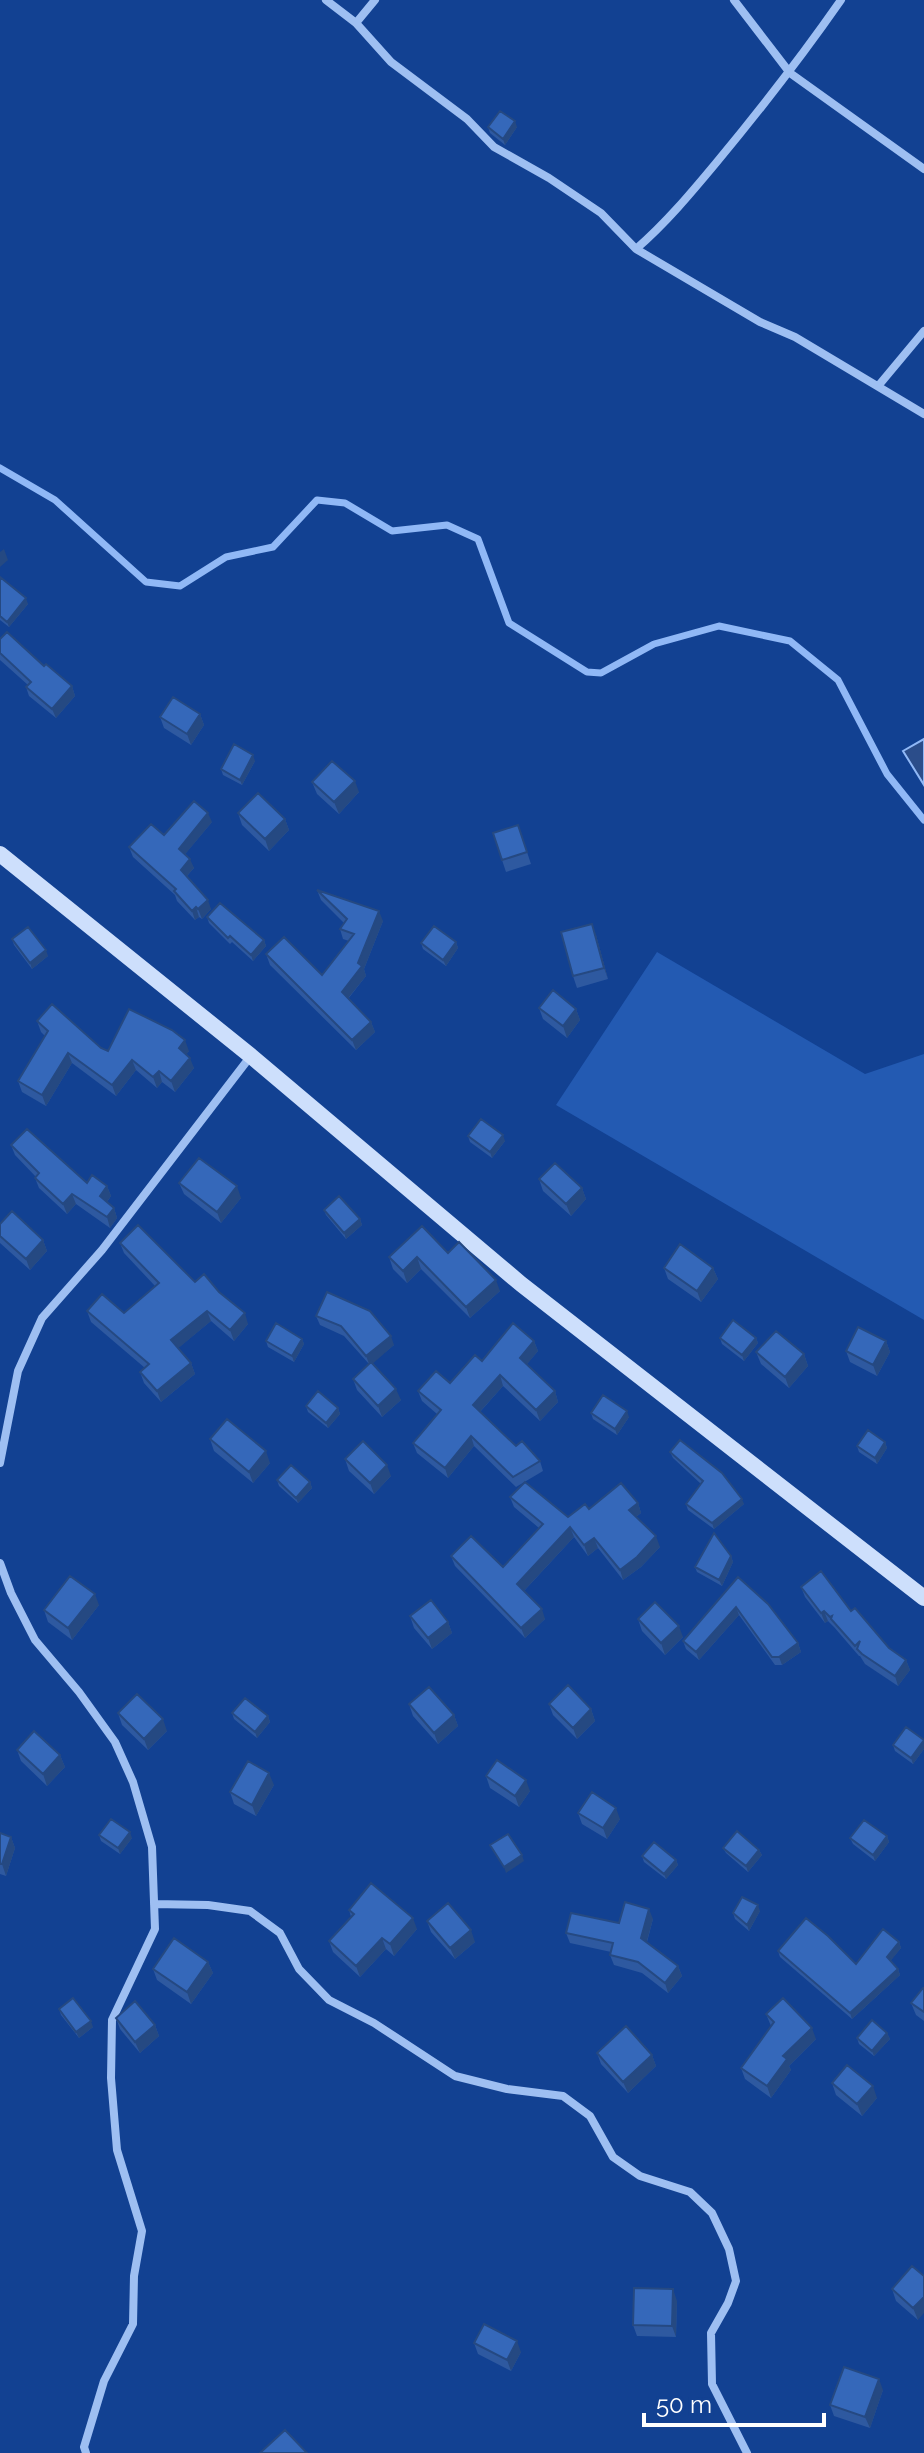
<svg xmlns="http://www.w3.org/2000/svg" width="924" height="2453" viewBox="0 0 924 2453" font-family="Raleway,sans-serif">
<rect width="100%" height="100%" fill="#124192"/>
<!-- green -->
<path fill="#235ab2" d="M657 952 865 1074 924 1054V1320L556 1105Z"/>
<!-- water -->
<path fill="#2b4d8a" stroke="#90b8f6" stroke-width="2" d="M924 739V785L903 751Z"/>
<g fill="none" stroke-linecap="round" stroke-linejoin="round">
<!-- stream -->
<path stroke="#90b8f6" stroke-width="7" d="M0 468 55 500 146 582 180 586 226 557 273 547 317 500 345 503 392 531 447 525 478 539 509 623 587 672 601 673 654 644 719 626 790 641 838 680 887 774 924 820"/>
<!-- street -->
<path stroke="#9ebff2" stroke-width="8" d="M326 0 356 23 391 62 467 119 494 147 549 178 601 213 636 249 760 322 795 337 924 414
M734 0 790 73 924 169
M356 23 375 0
M636 249C666 223 691 193 716 163 760 110 802 56 841 0
M879 385 924 331
M0 1463 18 1371 42 1318 102 1250 250 1057
M0 1563 11 1593 35 1640 79 1692 115 1742 133 1782 152 1847 155 1929 112 2020 111 2078 117 2150 142 2231 134 2276 133 2324 104 2381 84 2447 86 2453
M154 1904 208 1905 250 1911 280 1933 299 1969 329 2000 374 2023 455 2076 507 2089 563 2096 590 2116 613 2157 640 2176 690 2192 712 2213 729 2249 736 2281 728 2303 711 2333 712 2384 747 2453"/>
<!-- secondary -->
<path stroke="#cddffc" stroke-width="16" d="M0 854 251 1056 521 1284 924 1598"/>
</g>
<!-- wall -->
<path fill="#2e59a0" d="M488 127H517L505 145 490 133Z
M0 577 28 604 9 627 0 620Z
M0 639 44 666 72 686 75 696 56 718 29 696 26 687 28 685 0 660Z
M200 714 204 725 191 745 164 728 160 717Z
M255 761 242 785 223 775 221 769Z
M312 782 359 792 339 814 317 794Z
M238 813 285 819 289 830 269 851 242 825Z
M212 822 185 854 194 868 187 876 211 909 202 919 199 917 195 920 177 901 175 895 133 857 129 847 164 835Z
M518 825 531 864 506 872 493 833Z
M317 890 383 921 364 969 366 976 348 999 371 1022 375 1032 356 1050 270 965 266 954 322 975 349 941 343 939 340 929 344 923 321 900Z
M207 917 264 940 266 946 253 961 232 942 230 944 209 923Z
M596 935 608 979 577 988 573 976Z
M12 939 48 956 32 969 14 945Z
M456 942 458 948 446 966 423 949 421 943Z
M539 1008 576 1009 580 1020 567 1038 543 1019Z
M37 1021 108 1051H189L186 1054 194 1068 175 1092 162 1082 157 1088 136 1070 116 1096 72 1063 46 1106 22 1092 18 1081 45 1036 41 1032Z
M468 1136 505 1141 492 1158 470 1142Z
M11 1145 87 1183 107 1186 111 1196 107 1202 114 1208 117 1218 110 1228 76 1204 67 1214 39 1188 35 1178 36 1177 15 1155Z
M539 1179 582 1188 586 1199 571 1216 543 1191Z
M179 1183 241 1198 221 1223 184 1194Z
M324 1210 360 1219 362 1225 346 1239 326 1215Z
M0 1224 43 1240 47 1251 30 1270 0 1243Z
M120 1243 195 1282 248 1324 234 1341 211 1321 178 1348 191 1363 195 1374 161 1402 144 1383 140 1372 145 1368 91 1322 87 1311 124 1313 155 1286 124 1253Z
M448 1253 500 1291 470 1318 421 1269 407 1283 393 1269 389 1257Z
M664 1268H713L718 1279 701 1302 668 1279Z
M316 1316 394 1345 372 1363 401 1400 382 1417 357 1390 353 1379 369 1364 344 1336 320 1325Z
M720 1338H756L758 1343 744 1361 722 1344Z
M302 1339 304 1344 294 1362 268 1347 266 1341Z
M534 1341 538 1351 527 1364 555 1391 558 1402 540 1421 503 1386 480 1412 516 1446 540 1461 543 1471 516 1487 474 1446 448 1478 417 1453 413 1443 437 1414 422 1401 418 1391 450 1383 482 1361Z
M886 1341 890 1352 877 1376 850 1362 846 1351Z
M756 1352 804 1354 808 1366 789 1388 761 1364Z
M306 1406 338 1408 340 1414 328 1428 308 1412Z
M591 1413 629 1417 617 1435 593 1419Z
M210 1439 270 1463 253 1483 214 1451Z
M885 1442 887 1448 877 1464 859 1452 857 1446Z
M670 1452 744 1504 714 1529 688 1510 686 1504 701 1484 673 1458Z
M345 1459 391 1476 374 1494 349 1471Z
M277 1480 310 1482 312 1488 298 1503 279 1486Z
M510 1497 568 1517 589 1509 638 1503 641 1513 636 1517 660 1547 641 1567 623 1580 598 1548 588 1556 574 1537 524 1591 545 1619 525 1638 455 1566 451 1556 503 1567 539 1528 514 1507Z
M731 1556 733 1562 722 1586 697 1572 695 1567Z
M738 1577 798 1643 801 1652 782 1665H775L739 1615 699 1660 686 1649 683 1641Z
M801 1587 851 1611 889 1648 906 1660 910 1670 898 1686 865 1664 860 1656H859L834 1627 828 1621 825 1623 805 1597Z
M99 1605 72 1640 48 1622 44 1610Z
M410 1616 448 1622 452 1633 432 1649 414 1628Z
M638 1619 683 1637 665 1655 642 1631Z
M409 1704 454 1715 458 1726 438 1744 413 1716Z
M549 1704 591 1709 595 1721 577 1739 553 1715Z
M118 1713 167 1731 148 1750 122 1725Z
M232 1713 268 1716 270 1722 257 1738 234 1719Z
M924 1740V1749L913 1764 895 1751 893 1745Z
M17 1750 60 1755 65 1767 47 1786 21 1761Z
M486 1776 530 1791 519 1807 490 1788Z
M274 1785 256 1816 234 1804 230 1792Z
M578 1813 620 1819 607 1839 582 1824Z
M0 1833 11 1837 15 1848 6 1876 0 1874Z
M99 1835 132 1838 120 1854 101 1841Z
M887 1836 889 1842 875 1861 853 1844 850 1838Z
M723 1848 759 1850 762 1855 748 1872 726 1853Z
M642 1856 676 1860 678 1865 666 1879 644 1862Z
M349 1910 417 1929 394 1956 386 1949 360 1977 333 1952 329 1941 351 1917Z
M760 1911 749 1931 735 1919 733 1913Z
M653 1919 647 1942 678 1966 682 1976 668 1993 642 1973 614 1965 610 1955 611 1952 570 1943 566 1933 619 1923Z
M427 1921 475 1942 455 1959 431 1932Z
M899 1942 901 1948 890 1961 898 1969 900 1975 852 2019 780 1957 778 1951 856 1964Z
M208 1962 213 1973 191 2004 157 1980 153 1969Z
M924 1988V2021L916 2015 911 2003Z
M59 2009 93 2027 79 2038 61 2015Z
M766 2014 816 2039 789 2066 791 2070 771 2098 745 2079 741 2068 771 2026Z
M116 2018 155 2025 159 2036 140 2053 120 2029Z
M887 2033 890 2039 874 2056 859 2044 857 2038Z
M597 2053 652 2055 656 2066 628 2093 601 2064Z
M832 2083 877 2098 862 2116 836 2095Z
M912 2266 918 2320 896 2301 892 2289Z
M677 2301 676 2337 637 2336 633 2325Z
M474 2343 521 2352 511 2371 478 2354Z
M883 2390 870 2428 834 2416 830 2405Z"/>
<!-- shaded-wall -->
<path fill="#254982" d="M515 121 517 127 505 145 503 139Z
M4 549 8 560 0 567V552Z
M26 598 28 604 9 627 7 622Z
M72 686 75 696 56 718 52 709Z
M200 714 204 725 191 745 187 734Z
M253 755 255 761 242 785 240 780Z
M355 781 359 792 339 814 334 802Z
M208 813 212 822 182 858 179 849Z
M285 819 289 830 269 851 265 839Z
M190 859 194 868 184 879 181 870Z
M208 900 211 909 202 919 198 909Z
M196 907 199 917 195 920 192 911Z
M379 911 383 921 364 969 366 976 345 1002 342 992 358 963Z
M592 924 596 935 608 979 604 968Z
M264 940 266 946 253 961 251 955Z
M456 942 458 948 446 966 443 960Z
M46 950 48 956 32 969 30 963Z
M576 1009 580 1020 567 1038 563 1026Z
M371 1022 375 1032 356 1050 352 1040Z
M185 1040 189 1051 183 1059 179 1048Z
M68 1053 72 1063 46 1106 42 1095Z
M190 1058 194 1068 175 1092 171 1081Z
M132 1060 136 1070 116 1096 112 1085Z
M159 1071 162 1082 157 1088 153 1077Z
M503 1135 505 1141 492 1158 490 1152Z
M107 1186 111 1196 104 1206 100 1196Z
M237 1186 241 1198 221 1223 217 1212Z
M582 1188 586 1199 571 1216 566 1204Z
M72 1194 76 1204 67 1214 63 1204Z
M114 1208 117 1218 110 1228 107 1217Z
M360 1219 362 1225 346 1239 344 1233Z
M43 1240 47 1251 30 1270 26 1259Z
M417 1257 421 1269 407 1283 403 1271Z
M713 1268 718 1279 701 1302 697 1291Z
M496 1280 500 1291 470 1318 466 1307Z
M207 1311 211 1321 175 1351 171 1340Z
M245 1313 248 1324 234 1341 230 1330Z
M391 1336 394 1345 370 1366 366 1356Z
M756 1338 758 1343 744 1361 742 1355Z
M302 1339 304 1344 294 1362 292 1356Z
M534 1341 538 1351 524 1368 520 1358Z
M886 1341 890 1352 877 1376 873 1365Z
M804 1354 808 1366 789 1388 785 1377Z
M191 1363 195 1374 161 1402 157 1391Z
M500 1375 503 1386 477 1415 473 1405Z
M396 1389 401 1400 382 1417 378 1406Z
M555 1391 558 1402 540 1421 536 1410Z
M338 1408 340 1414 328 1428 326 1423Z
M627 1411 629 1417 617 1435 615 1429Z
M471 1436 474 1446 448 1478 445 1468Z
M885 1442 887 1448 877 1464 875 1458Z
M266 1451 270 1463 253 1483 249 1472Z
M387 1465 391 1476 374 1494 370 1483Z
M310 1482 312 1488 298 1503 296 1498Z
M742 1499 744 1504 714 1529 712 1523Z
M638 1503 641 1513 632 1520 629 1510Z
M570 1527 574 1537 521 1594 517 1584Z
M656 1536 660 1547 641 1567 623 1580 620 1570Z
M594 1538 598 1548 588 1556 584 1545Z
M731 1556 733 1562 722 1586 719 1580Z
M95 1594 99 1605 72 1640 68 1628Z
M736 1607 739 1615 699 1660 696 1652Z
M542 1609 545 1619 525 1638 521 1628Z
M824 1611 828 1621 825 1623 821 1613Z
M448 1622 452 1633 432 1649 428 1638Z
M679 1626 683 1637 665 1655 661 1643Z
M798 1643 801 1652 782 1665 779 1657Z
M906 1660 910 1670 898 1686 895 1676Z
M591 1709 595 1721 577 1739 573 1728Z
M454 1715 458 1726 438 1744 434 1733Z
M268 1716 270 1722 257 1738 255 1732Z
M163 1719 167 1731 148 1750 144 1739Z
M924 1740V1749L913 1764 911 1758Z
M60 1755 65 1767 47 1786 43 1774Z
M269 1773 274 1785 256 1816 252 1805Z
M526 1780 530 1791 519 1807 515 1796Z
M616 1808 620 1819 607 1839 603 1828Z
M130 1832 132 1838 120 1854 118 1848Z
M887 1836 889 1842 875 1861 873 1855Z
M11 1837 15 1848 6 1876 2 1864Z
M759 1850 762 1855 748 1872 746 1866Z
M522 1855 524 1861 506 1873 504 1867Z
M676 1860 678 1865 666 1879 664 1874Z
M758 1905 760 1911 749 1931 747 1925Z
M649 1909 653 1919 645 1948 641 1938Z
M413 1918 417 1929 394 1956 390 1944Z
M471 1930 475 1942 455 1959 450 1948Z
M382 1938 386 1949 360 1977 356 1966Z
M899 1942 901 1948 889 1963 887 1957Z
M208 1962 213 1973 191 2004 187 1992Z
M678 1966 682 1976 668 1993 665 1983Z
M898 1969 900 1975 852 2019 850 2013Z
M91 2021 93 2027 79 2038 76 2032Z
M155 2025 159 2036 140 2053 135 2042Z
M812 2028 816 2039 789 2066 791 2070 771 2098 767 2086 783 2056Z
M887 2033 890 2039 874 2056 872 2051Z
M652 2055 656 2066 628 2093 623 2082Z
M873 2086 877 2098 862 2116 857 2104Z
M673 2289 677 2301 676 2337 672 2326Z
M924 2297V2313L918 2320 913 2308Z
M517 2341 521 2352 511 2371 507 2360Z
M879 2379 883 2390 870 2428 865 2417Z"/>
<!-- building -->
<path fill="#3568ba" stroke="#254982" stroke-width="2" d="M500 111 515 121 503 139 488 127Z
M0 577 26 598 7 622 0 616Z
M7 632 44 666 46 664 72 686 52 709 26 687 31 682 0 653V639Z
M173 697 200 714 187 734 160 717Z
M234 744 253 755 240 780 221 769Z
M332 761 355 781 334 802 312 782Z
M258 793 285 819 265 839 238 813Z
M194 801 208 813 179 849 190 859 181 870 208 900 198 909 196 907 192 911 174 891 176 889 129 847 151 824 164 835Z
M518 825 527 852 502 860 493 833Z
M317 890 379 911 358 963 362 966 342 992 371 1022 352 1040 266 954 284 937 322 975 354 934 340 929 347 919Z
M220 903 264 940 251 955 230 936 228 938 207 917Z
M592 924 604 968 573 976 561 932Z
M434 926 456 942 443 960 421 943Z
M28 927 46 950 30 963 12 939Z
M553 990 576 1009 563 1026 539 1008Z
M52 1004 101 1048 108 1051 129 1009 172 1030 185 1040 179 1048 190 1058 171 1081 159 1071 153 1077 132 1060 112 1085 68 1053 42 1095 18 1081 48 1031 37 1021Z
M481 1119 503 1135 490 1152 468 1136Z
M27 1129 87 1183 92 1175 107 1186 100 1196 114 1208 107 1217 72 1194 63 1204 35 1178 39 1173 11 1145Z
M199 1158 237 1186 217 1212 179 1183Z
M555 1163 582 1188 566 1204 539 1179Z
M339 1196 360 1219 344 1233 324 1210Z
M12 1211 43 1240 26 1259 0 1236V1224Z
M138 1225 195 1282 204 1274 219 1292 245 1313 230 1330 207 1311 171 1340 191 1363 157 1391 140 1372 149 1364 87 1311 102 1294 124 1313 159 1283 120 1243Z
M422 1226 448 1253 459 1242 496 1280 466 1307 417 1257 403 1271 389 1257Z
M680 1244 713 1268 697 1291 664 1268Z
M327 1292 370 1311 391 1336 366 1356 341 1326 316 1316Z
M733 1320 756 1338 742 1355 720 1338Z
M276 1323 302 1339 292 1356 266 1341Z
M513 1323 534 1341 520 1358 555 1391 536 1410 500 1375 473 1405 516 1446 522 1441 540 1461 513 1477 471 1436 445 1468 413 1443 441 1410 418 1391 436 1371 450 1383 475 1355 482 1361Z
M858 1327 886 1341 873 1365 846 1351Z
M776 1331 804 1354 785 1377 756 1352Z
M371 1362 396 1389 378 1406 353 1379Z
M318 1391 338 1408 326 1423 306 1406Z
M603 1395 627 1411 615 1429 591 1413Z
M227 1419 266 1451 249 1472 210 1439Z
M868 1430 885 1442 875 1458 857 1446Z
M680 1440 722 1473 742 1499 712 1523 686 1504 703 1481 670 1452Z
M363 1441 387 1465 370 1483 345 1459Z
M291 1465 310 1482 296 1498 277 1480Z
M525 1482 568 1517 585 1504 589 1509 621 1483 638 1503 629 1510 656 1536 637 1557 620 1570 594 1538 584 1545 570 1527 517 1584 542 1609 521 1628 451 1556 471 1536 503 1567 543 1524 510 1497Z
M714 1533 731 1556 719 1580 695 1567Z
M821 1571 851 1611 855 1608 889 1648 906 1660 895 1676 862 1654 857 1649 860 1641 855 1646 831 1619 832 1616 830 1617 824 1611 821 1613 801 1587Z
M70 1576 95 1594 68 1628 44 1610Z
M738 1577 768 1604 798 1643 779 1657H772L736 1607 696 1652 683 1641Z
M431 1600 448 1622 428 1638 410 1616Z
M655 1602 679 1626 661 1643 638 1619Z
M568 1685 591 1709 573 1728 549 1704Z
M429 1687 454 1715 434 1733 409 1704Z
M137 1694 163 1719 144 1739 118 1713Z
M245 1698 268 1716 255 1732 232 1713Z
M906 1727 924 1740 911 1758 893 1745Z
M34 1731 60 1755 43 1774 17 1750Z
M497 1760 526 1780 515 1796 486 1776Z
M248 1761 269 1773 252 1805 230 1792Z
M592 1792 616 1808 603 1828 578 1813Z
M111 1819 130 1832 118 1848 99 1835Z
M864 1820 887 1836 873 1855 850 1838Z
M737 1831 759 1850 746 1866 723 1848Z
M0 1833 11 1837 2 1864H0Z
M508 1834 522 1855 504 1867 490 1845Z
M654 1842 676 1860 664 1874 642 1856Z
M371 1883 413 1918 390 1944 382 1938 356 1966 329 1941 354 1914 349 1910Z
M742 1897 758 1905 747 1925 733 1913Z
M625 1902 649 1909 641 1938 678 1966 665 1983 638 1962 610 1955 613 1943 566 1933 571 1913 619 1923Z
M448 1903 471 1930 450 1948 427 1921Z
M806 1918 828 1936 856 1964 883 1929 899 1942 887 1957 898 1969 850 2013 778 1951Z
M174 1938 208 1962 187 1992 153 1969Z
M923 1988H924V2012L911 2003Z
M73 1998 91 2021 76 2032 59 2009Z
M783 1998 812 2028 783 2056 787 2059 767 2086 741 2068 774 2022 766 2014Z
M135 2001 155 2025 135 2042 116 2018Z
M872 2020 887 2033 872 2051 857 2038Z
M626 2026 652 2055 623 2082 597 2053Z
M847 2065 873 2086 857 2104 832 2083Z
M912 2266 924 2276V2297L913 2308 892 2289Z
M634 2288 673 2289 672 2326 633 2325Z
M484 2324 517 2341 507 2360 474 2343Z
M844 2367 879 2379 865 2417 830 2405Z
M285 2430 307 2453H260Z"/>
<!-- scale -->
<path d="M644 2413v12h180v-12" fill="none" stroke="#ffffff" stroke-width="4"/>
<text x="656" y="2413" font-size="24" fill="#ffffff" stroke="#124192" stroke-width="6" paint-order="stroke">50 m</text>
</svg>
